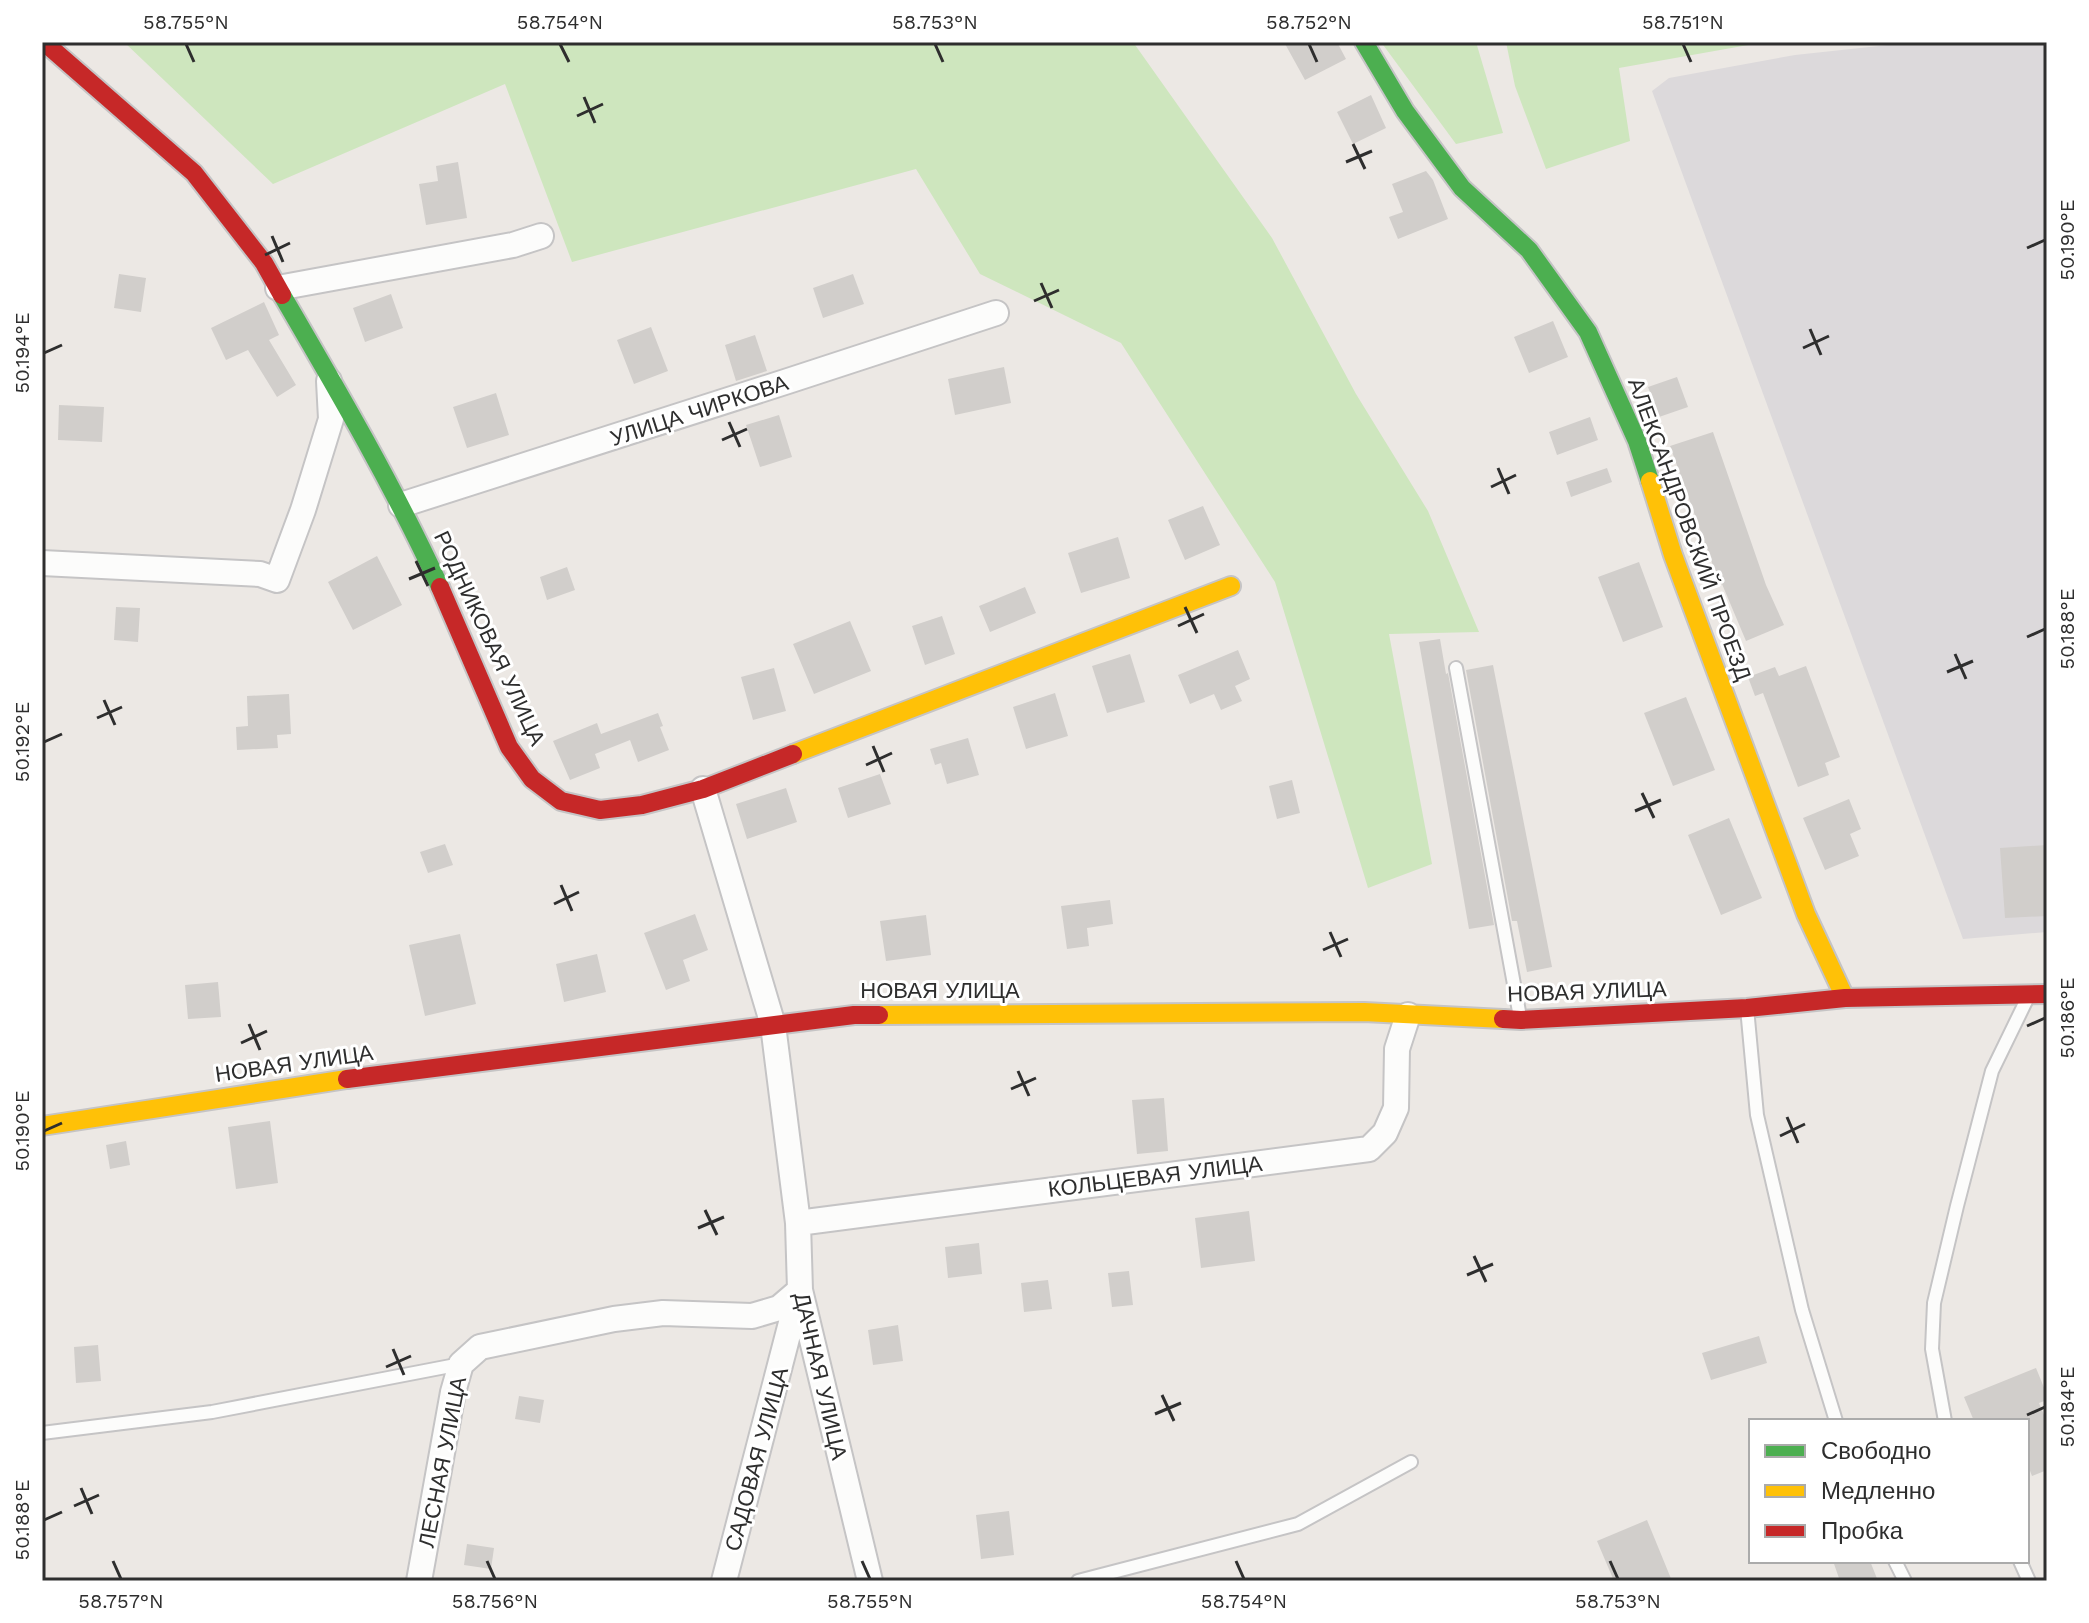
<svg xmlns="http://www.w3.org/2000/svg" width="2089" height="1623" viewBox="0 0 2089 1623" font-family="'Work Sans',sans-serif">
<rect width="100%" height="100%" fill="#ece8e4"/>
<!-- industrial -->
<path fill="#dcd9db" d="M1916 42H2047V932L1963 939 1652 91 1669 78 1795 55Z"/>
<!-- green -->
<path fill="#cee6be" d="M124 42H1133L1272 238 1356 394 1428 511 1479 632 1389 634 1432 864 1368 888 1275 582 1121 343 980 274 916 169 572 262 505 84 273 184Z
M1381 42H1476L1503 133 1456 144Z
M1506 42H1765L1619 68 1630 141 1546 169 1515 86Z"/>
<!-- building -->
<path fill="#d1cecb" d="M1284 42H1337L1346 59 1305 80Z
M1371 95 1386 128 1353 144 1337 112Z
M458 162 467 218 426 225 419 184 438 181 436 166Z
M1426 171 1433 180 1448 219 1398 239 1389 217 1403 212 1392 184Z
M119 274 146 278 141 312 114 308Z
M853 274 864 304 823 318 813 288Z
M391 294 403 328 365 342 353 308Z
M264 302 279 335 269 340 296 385 277 397 248 350 226 360 211 328Z
M1553 321 1568 357 1529 373 1514 337Z
M651 327 668 371 634 384 617 340Z
M755 335 767 371 736 381 725 345Z
M1004 367 1011 403 955 415 948 379Z
M1677 377 1688 407 1659 417 1648 387Z
M496 393 509 435 467 448 453 407Z
M59 405 104 407 102 442 58 440Z
M779 415 792 457 760 467 746 425Z
M1590 417 1598 440 1557 455 1549 432Z
M1713 432 1766 585 1784 625 1746 641 1722 584 1720 585 1670 446Z
M1607 468 1612 482 1571 497 1566 482Z
M1203 506 1220 545 1185 560 1168 520Z
M1118 537 1130 578 1081 593 1068 553Z
M377 556 402 605 353 630 328 582Z
M1639 562 1663 627 1623 642 1598 577Z
M567 567 575 590 547 600 540 577Z
M1025 587 1036 613 990 632 979 606Z
M116 607 140 608 138 642 114 640Z
M942 616 955 654 925 665 912 626Z
M850 621 871 671 814 694 793 644Z
M1440 639 1446 674 1448 673 1494 925 1469 929 1419 642Z
M1238 650 1250 679 1235 686 1242 701 1221 710 1214 694 1190 704 1178 675Z
M1130 654 1145 702 1107 713 1092 666Z
M1493 665 1552 967 1527 972 1517 921H1512L1466 670Z
M1806 666 1840 757 1825 763 1829 775 1798 787 1763 693 1755 696 1748 677 1775 667 1779 676Z
M774 668 786 711 753 720 741 677Z
M1055 693 1068 736 1026 749 1013 707Z
M289 694 291 734 277 735 278 748 237 750 236 727 248 726 247 696Z
M1686 697 1715 770 1673 786 1644 713Z
M658 713 663 726 660 727 669 750 638 762 630 740 595 754 600 768 570 780 553 741 597 723 601 734Z
M968 738 979 775 947 784 941 763 935 765 930 749Z
M880 774 891 804 848 818 838 788Z
M1292 780 1300 813 1277 819 1269 786Z
M786 788 797 822 747 839 736 804Z
M1849 799 1861 829 1850 834 1859 856 1825 870 1803 818Z
M1729 818 1762 898 1721 915 1688 835Z
M445 844 453 865 428 873 420 852Z
M2047 845V916L2005 918 2000 848Z
M1110 900 1113 924 1087 928 1089 946 1067 949 1061 906Z
M695 914 708 950 683 960 690 981 666 990 644 933Z
M926 915 931 955 886 961 880 921Z
M460 934 476 1004 425 1016 409 945Z
M597 954 606 992 564 1002 556 964Z
M218 982 221 1017 188 1019 185 985Z
M1164 1098 1168 1151 1137 1154 1132 1100Z
M270 1121 278 1183 236 1189 228 1127Z
M126 1141 130 1165 110 1169 106 1145Z
M1249 1211 1255 1261 1201 1268 1195 1218Z
M979 1243 982 1274 948 1278 945 1247Z
M1129 1271 1133 1305 1112 1307 1108 1273Z
M1048 1280 1052 1309 1024 1312 1021 1283Z
M898 1325 903 1361 873 1365 868 1330Z
M1759 1336 1767 1363 1711 1380 1702 1353Z
M98 1345 101 1381 76 1383 74 1347Z
M2036 1368 2047 1395V1400L2039 1403 2047 1422V1470L2032 1476 2027 1463V1421H1974L1964 1397Z
M519 1396 544 1400 540 1423 515 1419Z
M1009 1511 1014 1555 981 1559 976 1515Z
M1647 1520 1672 1581H1614L1597 1541Z
M467 1544 494 1548 491 1569 464 1565Z
M1833 1561H1870L1878 1581H1840Z"/>
<g fill="none" stroke-linecap="round" stroke-linejoin="round">
<defs>
<path id="lane" d="M1456 668 1520 1017
M1747 1008 1757 1115 1802 1310 1836 1421
M1945 1421 1932 1349 1934 1303 1957 1206 1992 1071 2028 997
M42 1433 212 1412 461 1364
M1895 1561 1905 1581
M2020 1561 2029 1581
M1078 1581 1298 1524 1411 1462"/>
<path id="street" d="M278 288 513 245 541 236
M401 505 788 381 996 313
M42 563 260 574 277 580 303 510 331 419 329 381
M703 789 773 1025 798 1223 800 1290 870 1581
M798 1223 1369 1149 1385 1133 1396 1108 1397 1049 1408 1015
M419 1581 453 1392 461 1364 480 1347 614 1319 663 1313 752 1316 779 1308 800 1290
M724 1581 799 1292"/>
<path id="fast" d="M1364 42 1405 111 1462 188 1529 250 1588 332 1637 441 1650 481
M282 295C338 391 393 485 440 587"/>
<path id="slow" d="M1650 481 1673 555 1806 914 1845 998
M793 754 1231 586
M879 1015 1364 1012 1503 1019
M42 1126 347 1079"/>
<path id="jam" d="M44 42 194 173 264 263 282 295
M440 587 509 747 532 779 561 801 600 810 642 805 703 789 793 754
M1503 1019 1521 1020 1747 1008 1845 998 2047 994
M347 1079 854 1015H879"/>
</defs>
<!-- lane casing -->
<use href="#lane" stroke="#c5c4c5" stroke-width="16"/>
<!-- street casing -->
<use href="#street" stroke="#c5c4c5" stroke-width="28"/>
<!-- fast casing -->
<use href="#fast" stroke="#c5c4c5" stroke-width="22"/>
<!-- slow casing -->
<use href="#slow" stroke="#c5c4c5" stroke-width="22"/>
<!-- jam casing -->
<use href="#jam" stroke="#c5c4c5" stroke-width="22"/>
<!-- lane -->
<use href="#lane" stroke="#fcfcfb" stroke-width="12"/>
<!-- street -->
<use href="#street" stroke="#fcfcfb" stroke-width="24"/>
<!-- fast -->
<use href="#fast" stroke="#4caf50" stroke-width="18"/>
<!-- slow -->
<use href="#slow" stroke="#ffc107" stroke-width="18"/>
<!-- jam -->
<use href="#jam" stroke="#c62828" stroke-width="18"/>
</g>
<!-- ticks -->
<path fill="none" stroke="#2e2e2e" stroke-width="3" d="M186 44 194 62M560 44 569 62M935 44 943 62M1309 44 1317 62M1683 44 1691 62M584 97 595 123M577 116 603 104M1353 144 1365 169M1346 162 1372 151M272 236 283 262M2027 248 2045 240M265 255 290 243M1041 283 1052 308M1034 301 1059 290M1810 329 1821 355M1803 348 1829 336M44 353 62 345M729 422 740 447M722 440 747 429M1498 468 1509 494M1491 487 1516 475M416 561 428 586M409 579 435 568M1185 607 1197 633M1178 626 1204 614M2027 637 2045 629M1955 654 1966 679M1947 672 1973 661M104 700 115 725M97 718 122 707M44 742 62 734M873 746 884 772M866 765 892 753M1642 793 1654 818M1635 811 1661 800M561 885 572 911M554 904 579 892M1330 932 1341 957M1323 950 1348 939M249 1024 260 1050M2027 1026 2045 1018M241 1043 267 1031M1018 1071 1029 1096M1011 1089 1036 1078M1787 1117 1798 1143M44 1131 62 1123M1780 1136 1805 1124M705 1210 717 1235M698 1228 724 1217M1474 1256 1486 1282M1467 1275 1493 1264M393 1349 404 1375M386 1367 411 1356M1162 1395 1174 1421M1155 1414 1181 1403M2027 1415 2045 1407M81 1488 92 1514M74 1506 99 1495M44 1520 62 1512M113 1561 121 1579M487 1561 495 1579M862 1561 870 1579M1236 1561 1244 1579M1610 1561 1618 1579"/>
<g text-anchor="middle" stroke-width="6" stroke-linejoin="round" paint-order="stroke">
<!-- street labels -->
<g font-size="22" fill="#2e2e2e" stroke="#fff">
<text transform="translate(699 410) rotate(-18)" y="8">УЛИЦА ЧИРКОВА</text>
<text transform="translate(1690 529) rotate(70)" y="8">АЛЕКСАНДРОВСКИЙ ПРОЕЗД</text>
<text transform="translate(490 638) rotate(65)" y="8">РОДНИКОВАЯ УЛИЦА</text>
<text x="940" y="998">НОВАЯ УЛИЦА</text>
<text transform="translate(1587 991) rotate(-2)" y="8">НОВАЯ УЛИЦА</text>
<text transform="translate(294 1063) rotate(-8)" y="8">НОВАЯ УЛИЦА</text>
<text transform="translate(1155 1176) rotate(-7)" y="8">КОЛЬЦЕВАЯ УЛИЦА</text>
<text transform="translate(821 1376) rotate(77)" y="8">ДАЧНАЯ УЛИЦА</text>
<text transform="translate(756 1459) rotate(-75)" y="8">САДОВАЯ УЛИЦА</text>
<text transform="translate(442 1462) rotate(-79)" y="8">ЛЕСНАЯ УЛИЦА</text>
</g>
</g>
<!-- border -->
<rect width="2089" height="1623" fill="none" stroke="#ffffff" stroke-width="88"/>
<!-- legend -->
<rect x="1749" y="1419" width="280" height="144" fill="#ffffff" stroke="#ababab" stroke-width="2"/>
<rect x="1765" y="1445" width="40" height="12" fill="#4caf50" stroke="#ababab" stroke-width="2"/>
<text x="1821" y="1459" font-size="24" fill="#2e2e2e">Свободно</text>
<rect x="1765" y="1485" width="40" height="12" fill="#ffc107" stroke="#ababab" stroke-width="2"/>
<text x="1821" y="1499" font-size="24" fill="#2e2e2e">Медленно</text>
<rect x="1765" y="1525" width="40" height="12" fill="#c62828" stroke="#ababab" stroke-width="2"/>
<text x="1821" y="1539" font-size="24" fill="#2e2e2e">Пробка</text>
<rect x="44" y="44" width="2001" height="1535" fill="none" stroke="#2e2e2e" stroke-width="3"/>
<g font-size="20" text-anchor="middle" fill="#2e2e2e">
<text x="186" y="29">58.755°N</text>
<text x="560" y="29">58.754°N</text>
<text x="935" y="29">58.753°N</text>
<text x="1309" y="29">58.752°N</text>
<text x="1683" y="29">58.751°N</text>
<text transform="translate(2067 240) rotate(-90)" y="7">50.190°E</text>
<text transform="translate(22 353) rotate(-90)" y="7">50.194°E</text>
<text transform="translate(2067 629) rotate(-90)" y="7">50.188°E</text>
<text transform="translate(22 742) rotate(-90)" y="7">50.192°E</text>
<text transform="translate(2067 1018) rotate(-90)" y="7">50.186°E</text>
<text transform="translate(22 1131) rotate(-90)" y="7">50.190°E</text>
<text transform="translate(2067 1407) rotate(-90)" y="7">50.184°E</text>
<text transform="translate(22 1520) rotate(-90)" y="7">50.188°E</text>
<text x="121" y="1608">58.757°N</text>
<text x="495" y="1608">58.756°N</text>
<text x="870" y="1608">58.755°N</text>
<text x="1244" y="1608">58.754°N</text>
<text x="1618" y="1608">58.753°N</text>
</g>
</svg>
